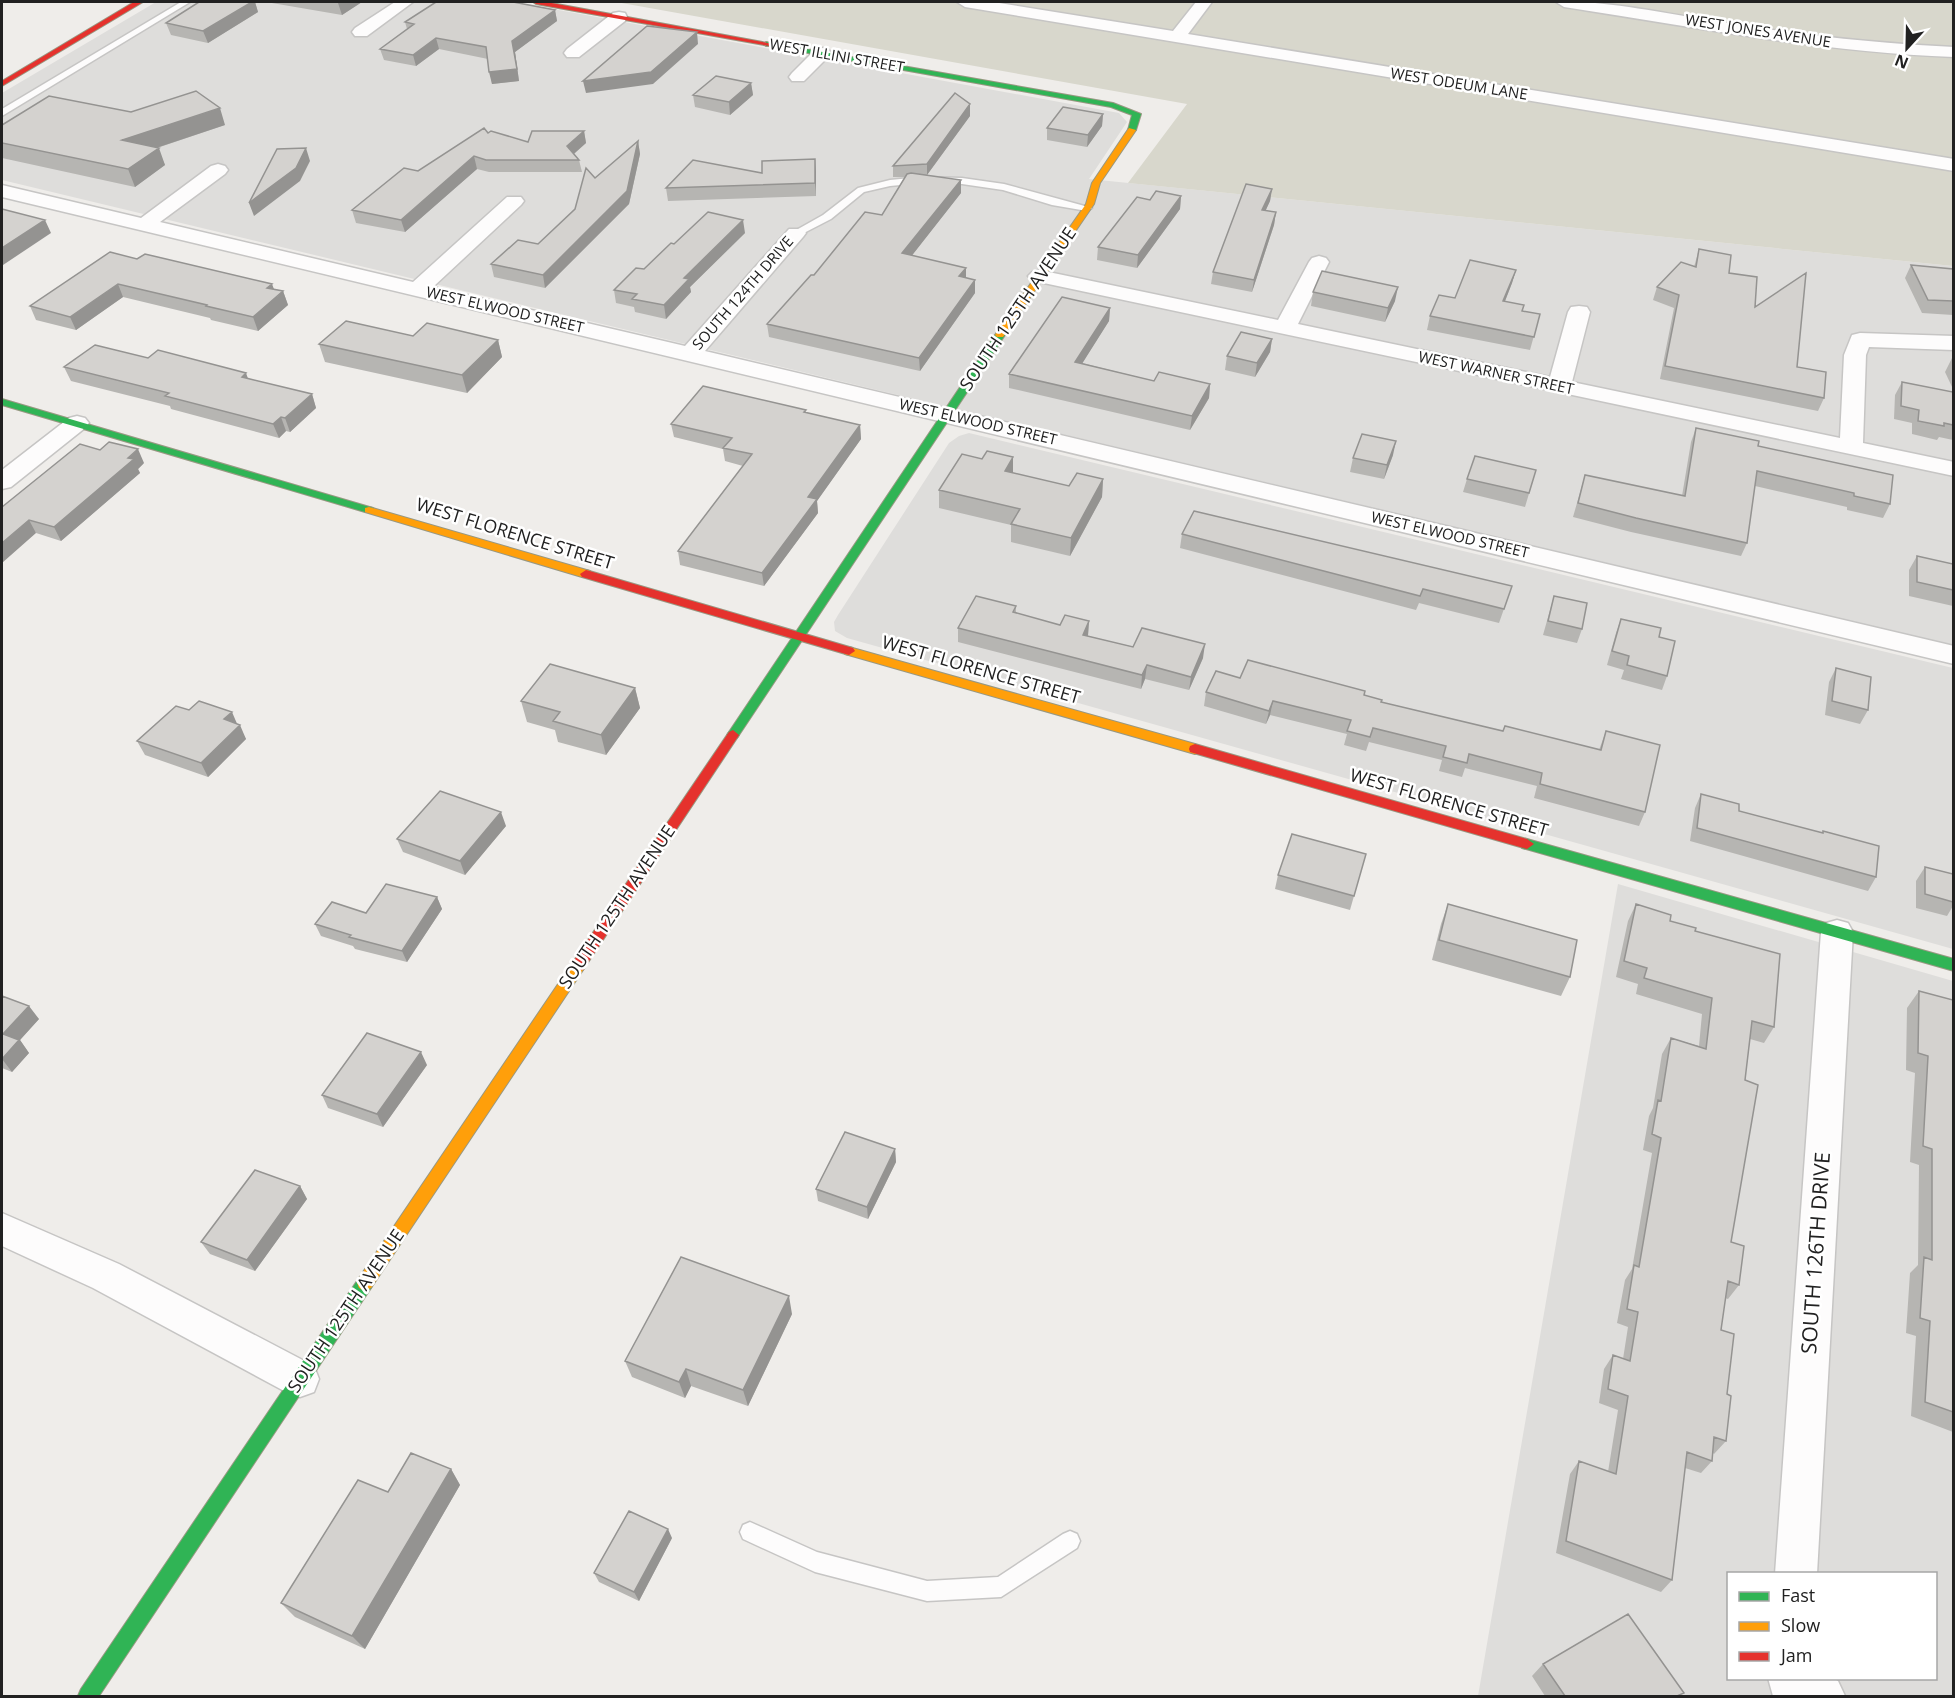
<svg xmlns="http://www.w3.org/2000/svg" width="1955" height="1698" viewBox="0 0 1955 1698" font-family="'Open Sans',sans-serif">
<rect width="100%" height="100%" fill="#efedea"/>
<!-- residential -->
<path fill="#dedddb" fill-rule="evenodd" d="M156 2H515L1119 113 1127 122 1089 179 1953 266V645L998 419 2 180V93Z
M969 433 1953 668V949L847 638 835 631 834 622 838 615 949 443 959 436Z
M1618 884 1953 981V1696H1478ZM1728 1574H1936V1678H1728Z"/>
<!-- construction -->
<path fill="#d8d7cc" d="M616 2H1953V266L1128 183 1187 104Z"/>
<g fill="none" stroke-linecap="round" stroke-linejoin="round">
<defs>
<path id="lane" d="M181 2H190L2 116V109Z
M921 177 962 178 1004 184 1092 208 1087 211 1052 205 1003 190 962 184 921 183 890 186 864 192 831 219 800 235 791 233 823 215 858 188 890 180Z
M750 1522 817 1552 927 1581 998 1577 1063 1534 1070 1531 1077 1534 1080 1541 1077 1548 1001 1597 927 1601 815 1572 743 1539 740 1532 743 1525Z"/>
<path id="street" d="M395 2H413L367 36H355L352 32 355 28Z
M957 2H993L1173 31 1196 2H1212L1188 34 1954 159V171L965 7Z
M1556 2C1605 0 1660 13 1709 20 1790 34 1871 43 1954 47V57C1822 52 1694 27 1564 7Z
M619 12 625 13 627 17 625 21 579 57H567L564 53 567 49 613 13Z
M822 48 828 49 831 53 828 57 804 81H792L789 77 792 73 816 49Z
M218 164 225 166 228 170 225 174 160 222 413 282 507 197H521L524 201 521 205 433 287 685 346 789 229H803L806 233 803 237 705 351 1954 646V664L2 197V185L141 218 211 166Z
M1319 256 1326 258 1329 262 1298 324 1550 377 1568 312 1571 307 1579 306 1587 307 1590 312 1572 382 1840 438 1844 355 1852 335 1860 333 1954 336V350L1869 347 1866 355 1863 443 1954 462V476L1039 282 1032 280 1028 276 1032 272 1039 270 1278 320 1309 262 1312 258Z
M77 416 85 418 89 423 85 428 11 487 2 489V470L69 418Z
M1837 920 1848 923 1853 932 1817 1574H1775L1821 932 1826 923Z
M2 1213 119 1264 314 1366 319 1379 314 1392 300 1397 286 1392 93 1288 2 1246Z
M1768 1678H1833L1838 1681 1845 1696H1773Z"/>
<path id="fast" d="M766 42 1113 103 1141 114 1136 130 1132 133 1128 130 1132 115 1111 107 769 46H766Z
M1000 332 1005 335 737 738H729L727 735 729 732 995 335Z
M2 399 373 508 375 510 373 512H365L2 405Z
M1527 839 1954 959V971L1522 848 1520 844 1522 840Z
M365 1275 371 1278 373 1283 371 1288 99 1696H78L81 1689 359 1278Z"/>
<path id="slow" d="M1129 128 1136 130 1100 183 1094 204 1003 337H997L995 335 1086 204 1092 183Z
M369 507 590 571 592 574 590 577H582L365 512V508Z
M849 647 1195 744 1201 749 1195 754 845 654 843 651 845 648Z
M578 960 583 962 585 966 583 970 371 1288 365 1291 359 1288 357 1283 359 1278 573 962Z"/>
<path id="jam" d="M134 2H143L2 86V81Z
M533 2H546L773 44 769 46 536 4Z
M586 570 853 648 855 651 849 655 582 577 580 574Z
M733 730 739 735 737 738 583 970H573L571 966 573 962 729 732Z
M1195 744 1527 839 1534 844 1527 849 1190 752 1189 749 1190 746Z"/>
</defs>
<!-- lane casing -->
<use href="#lane" stroke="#c6c5c4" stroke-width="3"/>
<!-- street casing -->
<use href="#street" stroke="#c6c5c4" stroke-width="3"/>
<!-- fast casing -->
<use href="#fast" stroke="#989882" stroke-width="2"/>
<!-- slow casing -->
<use href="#slow" stroke="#989882" stroke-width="2"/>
<!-- jam casing -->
<use href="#jam" stroke="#989882" stroke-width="2"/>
<!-- lane -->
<use href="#lane" fill="#fdfcfc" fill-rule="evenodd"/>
<!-- street -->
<use href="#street" fill="#fdfcfc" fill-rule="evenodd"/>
<!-- fast -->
<use href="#fast" fill="#30b455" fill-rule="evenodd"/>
<!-- slow -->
<use href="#slow" fill="#ff9f0a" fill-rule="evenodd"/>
<!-- jam -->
<use href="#jam" fill="#e5322d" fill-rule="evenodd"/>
</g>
<!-- wall -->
<path fill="#b6b5b2" d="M199 2H255L258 12 208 43 171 35 166 23Z
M266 2H362L342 15Z
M555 10 557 21 515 52 519 81 492 84 488 59 439 49 416 66 384 60 380 49 407 29 405 22Z
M751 83 753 95 730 115 695 107 693 95Z
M970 104V116L927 175H924L961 193 911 256 966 268V278L975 293 920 371 769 337 767 324 814 275 882 215 905 177H893V166Z
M131 112 225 125 157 148 165 165 135 187 2 158V125Z
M1103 114 1102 126 1087 147 1047 140V128Z
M584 131 586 143 574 154 579 160 582 172H489L477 169 405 232 356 223 352 210 488 133 528 142Z
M638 141 640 154 629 204 545 288 494 277 491 264 538 244 575 209 595 178Z
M815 159 816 196 668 201 666 188 762 173Z
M1272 189 1270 201 1265 211 1276 212 1274 225 1252 292 1211 284 1213 272Z
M1181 196 1180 209 1137 268 1097 260 1098 247 1150 200Z
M745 233 690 287 691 292 666 319 635 312 634 307 616 303 614 290 644 269 674 244Z
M1699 249 1729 273 1755 307 1797 367 1824 398 1818 411 1660 379 1674 308 1653 300 1657 287 1694 267Z
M137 259 283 291 288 305 258 331 211 320 210 318 123 297 76 330 36 320 30 306Z
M1911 265 1953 269V315L1922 313 1905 278Z
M1516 270 1512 283 1505 301 1522 311 1540 314 1530 350 1427 330 1430 316 1455 298Z
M1313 292 1395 301 1385 322 1311 306Z
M1110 308 1109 321 1082 363 1154 381 1210 384 1209 398 1190 430 1009 388V374Z
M413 336 498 340 502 357 467 393 325 362 319 344Z
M1272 339 1270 352 1255 377 1225 370 1227 356Z
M148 358 248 379 312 394 316 408 290 432 286 431 279 438 171 409 170 406 71 381 64 367Z
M1952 358H1953V389L1945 372Z
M1902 382 1953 392V440L1939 437 1937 440 1912 434V423L1894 419 1895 395Z
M806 410V413L860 425 861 439 817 501 818 513 764 586 680 565 678 551 743 466 725 461 723 449 674 437 671 424Z
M1696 428 1758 446 1890 504 1883 518 1847 510V507L1755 486 1747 543 1741 556 1631 532 1573 517 1585 475 1682 496 1691 442Z
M1393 455 1384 479 1350 472 1353 458Z
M144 463 138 469 140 473 61 541 36 533 2 507Z
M1536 470 1525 507 1463 492 1467 479Z
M1013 473 1069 486 1103 479 1102 497 1070 556 1011 542V525L939 508V490Z
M1182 534 1512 586 1499 623 1419 603 1416 610 1180 548Z
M1917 556 1953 564V606L1909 596V570Z
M1554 596 1582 629 1577 643 1543 635Z
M1016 606V613L1060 625 1089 621 1088 636 1133 647 1203 658 1189 690 1145 679 1141 689 958 642V628Z
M1621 619 1659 637 1667 676 1662 690 1621 679 1624 670 1607 665 1616 633Z
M1836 668 1868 710 1860 724 1825 715 1829 682Z
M1240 678 1365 691 1364 695 1381 702 1503 731 1599 750 1606 731 1645 812 1639 826 1534 798 1537 786 1465 768 1462 777 1439 771 1442 760 1369 742 1366 751 1344 745 1347 734 1270 715 1266 724 1204 706 1206 692Z
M635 688 640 708 606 755 558 742 555 730 527 722 521 701Z
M189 710 237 724 246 739 208 777 145 755 137 741Z
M1701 794 1739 811 1822 833 1823 831 1876 877 1868 891 1690 841 1695 808Z
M506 826 465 875 403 852 397 839Z
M1366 854 1350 910 1275 889 1278 875Z
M1925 867 1953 874V906L1947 916 1916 908V881Z
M437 897 442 909 407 962 355 949 353 946 321 936 315 924Z
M1448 904 1570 977 1561 996 1432 960 1441 924Z
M1636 904 1670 921 1695 931 1774 1027 1764 1043 1750 1039 1745 1080 1731 1242 1739 1285 1728 1299 1725 1298 1721 1330 1727 1394 1726 1441 1714 1454 1713 1453 1712 1461 1701 1473 1685 1468 1672 1580 1661 1592 1556 1553 1570 1474 1579 1461 1608 1472 1618 1410 1599 1403 1604 1369 1613 1355 1623 1359 1628 1327 1617 1323 1625 1280 1632 1269 1652 1153 1643 1150 1649 1116 1653 1108 1662 1054 1671 1038 1699 1046 1702 1014 1636 994 1638 984 1616 977 1628 921Z
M1919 991 1953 1000V1432L1911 1416 1916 1336 1906 1333 1910 1273 1918 1265 1919 1165 1910 1162 1915 1073 1906 1070 1907 1008Z
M2 996 39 1019 20 1040 29 1053 12 1072 2 1068Z
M427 1065 383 1127 328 1108 322 1095Z
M895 1149 896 1162 868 1219 818 1201 816 1189Z
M300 1186 307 1199 255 1271 210 1254 201 1242Z
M792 1314 748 1406 691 1386 685 1398 632 1377 625 1361Z
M451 1469 460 1485 365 1649 295 1617 281 1603Z
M672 1538 639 1601 599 1582 594 1573Z
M1543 1664 1679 1696H1545L1532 1676Z"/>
<!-- shaded-wall -->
<path fill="#949391" d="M252 2H255L258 12 208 43 203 31Z
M340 2H362L342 15 338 3Z
M555 10 557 21 515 52 519 81 492 84 489 72 512 41Z
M697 32 698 44 653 84 586 93 583 81Z
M436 38 439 49 416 66 413 55Z
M751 83 753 95 730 115 729 102Z
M970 104V116L927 175V164Z
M220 108 225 125 129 157 122 140Z
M1103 114 1102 126 1087 147 1088 135Z
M584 131 586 143 569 158 567 146Z
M638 141 640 154 629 204 545 288 543 275Z
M159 148 165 165 135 187 128 169Z
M306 148 310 161 300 181 254 216 249 203Z
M474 156 477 169 405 232 401 220Z
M815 159 816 172V196L815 183Z
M961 180V193L903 267 902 253Z
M1272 189 1270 201 1260 223 1262 210Z
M1181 196 1180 209 1137 268 1138 255Z
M1276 212 1274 225 1252 292 1254 280Z
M45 220 51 233 3 265 2 261V248Z
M743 220 745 233 690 287 691 292 666 319 664 305 684 278Z
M966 268V281L959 276Z
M1516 270 1512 283 1500 314 1503 301Z
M975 280V293L920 371 919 358Z
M118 284 123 297 76 330 70 317Z
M272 284 277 297 283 291 288 305 258 331 253 317 267 288Z
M1398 287 1395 301 1385 322 1388 308Z
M1110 308 1109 321 1075 375V362Z
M1272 339 1270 352 1255 377 1257 363Z
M498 340 502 357 467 393 462 375Z
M246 373 251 387 242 377Z
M1210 384 1209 398 1190 430 1192 416Z
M312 394 316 408 290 432 285 418Z
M281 417 286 431 279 438 273 424Z
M860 425 861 439 817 501 818 513 764 586 762 573 808 497Z
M1396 441 1393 455 1384 479 1387 465Z
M138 449 144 463 138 469 140 473 61 541 54 527Z
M1013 457V475L1005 471Z
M1103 479 1102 497 1070 556 1071 538Z
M29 520 36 533 2 563V543Z
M1089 621 1088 635 1082 649 1083 635Z
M1205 644 1203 658 1189 690 1191 677Z
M1147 665 1145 679 1141 689 1142 675Z
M635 688 640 708 606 755 601 735Z
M1273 701 1270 715 1266 724 1269 711Z
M232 712 238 726 224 719Z
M240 725 246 739 208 777 201 763Z
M501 812 506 826 465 875 460 861Z
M437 897 442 909 407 962 402 951Z
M29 1006 39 1019 20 1040 29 1053 12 1072 2 1059 3 1034Z
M421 1052 427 1065 383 1127 377 1114Z
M895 1149 896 1162 868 1219 867 1207Z
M300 1186 307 1199 255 1271 247 1260Z
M789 1296 792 1314 748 1406 743 1390Z
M686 1369 691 1386 685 1398 679 1382Z
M451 1469 460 1485 365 1649 352 1636Z
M668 1529 672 1538 639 1601 634 1592Z"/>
<!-- building -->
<path fill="#d4d2cf" stroke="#949391" stroke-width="1.5" d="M199 2H252L203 31 166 23Z
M436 2H513L555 10 512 41 517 69 489 72 486 47 436 38 413 55 380 49 414 24 405 22Z
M647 26 697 32 651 72 583 81Z
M716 76 751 83 729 102 693 95Z
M196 91 220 108 122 140 159 148 128 169 2 143V125L49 96 131 112Z
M955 93 970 104 927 164 893 166Z
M1063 107 1103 114 1088 135 1047 128Z
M484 128 488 133 491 131 528 142 532 131H584L567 146 579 160H486L474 156 401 220 352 210 404 168 418 171Z
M638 141 627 191 543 275 491 264 518 240 538 244 575 209 586 168 595 178Z
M306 148 296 168 249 203 277 149Z
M815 159V183L666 188 693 160 762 173V161Z
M911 173 961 180 902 253 966 268 959 276 975 280 919 358 767 324 811 275H814L865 212 882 215 907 174Z
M1246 184 1272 189 1262 210 1276 212 1254 280 1213 272Z
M1156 191 1181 196 1138 255 1098 247 1137 197 1150 200Z
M2 209 45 220 2 248Z
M708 212 743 220 684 278 689 279 664 305 632 299 637 294 614 290 636 268 644 269 671 243 674 244Z
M1699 249 1731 255 1729 273 1757 277 1755 307 1806 273 1797 367 1826 372 1824 398 1665 366 1679 295 1657 287 1681 262 1696 267Z
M110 252 137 259 145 254 272 284 267 288 283 291 253 317 206 306 207 305 118 284 70 317 30 306Z
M1470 260 1516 270 1503 301 1524 305 1522 311 1540 314 1534 337 1430 316 1439 295 1455 298Z
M1911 265 1953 269V301L1928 300Z
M1322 271 1398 287 1388 308 1313 292Z
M1062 297 1110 308 1075 362 1154 381 1159 372 1210 384 1192 416 1009 374Z
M346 321 413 336 427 323 498 340 462 375 319 344Z
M1241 332 1272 339 1257 363 1227 356Z
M95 345 148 358 158 350 246 373 242 377 312 394 285 418 281 417 273 424 165 396 169 393 64 367Z
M1902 382 1953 392V425L1944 423V426L1918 421 1919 410 1901 406Z
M703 386 806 410 804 412 860 425 808 497 817 499 762 573 678 551 752 454 723 448 732 438 671 424Z
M1696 428 1759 441 1758 446 1893 475 1890 504 1854 496V493L1757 471 1747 543 1636 518 1578 503 1585 475 1685 496Z
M1362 434 1396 441 1387 465 1353 458Z
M109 442 138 449 128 458 134 459 54 527 29 520 2 543V507L80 444 100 450Z
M987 451 1013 457 1005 471 1069 486 1077 473 1103 479 1071 538 1011 524 1020 509 939 490 962 454 982 459Z
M1475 456 1536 470 1529 493 1467 479Z
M1194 511 1512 586 1504 609 1423 589 1420 596 1182 534Z
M1917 556 1953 564V590L1917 582Z
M976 596 1016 606 1013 612 1060 625 1065 615 1089 621 1083 635 1133 647 1142 628 1205 644 1191 677 1147 665 1142 675 958 628Z
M1554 596 1587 603 1582 629 1548 621Z
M1621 619 1661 628 1659 637 1675 641 1667 676 1627 665 1629 656 1612 651Z
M1248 660 1365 691 1364 695 1382 700 1381 702 1503 731 1505 726 1601 750 1606 731 1660 745 1645 812 1540 784 1542 773 1469 754 1467 763 1443 757 1446 746 1373 728 1370 737 1347 731 1351 720 1273 701 1269 711 1206 692 1216 671 1240 678Z
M550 664 635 688 601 735 553 721 560 712 521 701Z
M1836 668 1871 677 1868 710 1832 701Z
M199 701 232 712 224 719 240 725 201 763 137 741 176 706 189 710Z
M440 791 501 812 460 861 397 839Z
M1701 794 1739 804V811L1823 833V831L1879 846 1876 877 1697 828Z
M1292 834 1366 854 1354 896 1278 875Z
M1925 867 1953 874V902L1925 894Z
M386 884 437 897 402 951 349 937 351 935 315 924 332 902 366 913Z
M1448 904 1577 940 1570 977 1439 940Z
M1636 904 1671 915 1670 921 1696 928 1695 931 1780 954 1774 1027 1752 1021 1745 1080 1758 1085 1731 1242 1744 1246 1739 1285 1728 1281 1721 1330 1734 1334 1727 1394 1731 1396 1726 1441 1714 1437 1712 1461 1687 1452 1672 1580 1566 1541 1579 1461 1616 1474 1628 1396 1608 1389 1613 1355 1630 1361 1638 1312 1627 1309 1634 1265 1639 1267 1661 1138 1652 1134 1658 1100 1661 1101 1671 1038 1706 1049 1712 998 1644 978 1647 968 1624 961Z
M1919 991 1953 1000V1412L1925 1402 1930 1321 1920 1318 1924 1257 1932 1260V1149L1923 1146 1928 1056 1918 1053Z
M2 996 29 1006 3 1034 19 1040 2 1059Z
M367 1033 421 1052 377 1114 322 1095Z
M845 1132 895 1149 867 1207 816 1189Z
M255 1170 300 1186 247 1260 201 1242Z
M681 1257 789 1296 743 1390 686 1369 679 1382 625 1361Z
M411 1453 451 1469 352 1636 281 1603 358 1480 388 1492Z
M629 1511 668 1529 634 1592 594 1573Z
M1628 1614 1684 1693 1677 1696H1565L1543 1664Z"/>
<g text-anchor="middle" stroke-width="5" stroke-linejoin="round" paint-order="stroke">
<!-- far-street labels -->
<g font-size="15" fill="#212121" stroke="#fff">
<text transform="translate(1758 31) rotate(9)" y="5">WEST JONES AVENUE</text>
<text transform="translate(837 56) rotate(10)" y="5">WEST ILLINI STREET</text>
<text transform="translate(1459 84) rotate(9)" y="5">WEST ODEUM LANE</text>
<text transform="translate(743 293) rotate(-49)" y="5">SOUTH 124TH DRIVE</text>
<text transform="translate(505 310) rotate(13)" y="5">WEST ELWOOD STREET</text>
<text transform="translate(1496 373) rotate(12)" y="5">WEST WARNER STREET</text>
<text transform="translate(978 422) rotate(13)" y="5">WEST ELWOOD STREET</text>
<text transform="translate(1450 535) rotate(13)" y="5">WEST ELWOOD STREET</text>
</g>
<!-- street labels -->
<g font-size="18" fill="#212121" stroke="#fff">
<text transform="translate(1018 309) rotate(-56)" y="6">SOUTH 125TH AVENUE</text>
<text transform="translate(515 534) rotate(17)" y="6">WEST FLORENCE STREET</text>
<text transform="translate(981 670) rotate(16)" y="6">WEST FLORENCE STREET</text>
<text transform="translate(1449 803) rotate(16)" y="6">WEST FLORENCE STREET</text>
<text transform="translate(617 907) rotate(-56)" y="6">SOUTH 125TH AVENUE</text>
<text transform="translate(346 1311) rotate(-56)" y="6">SOUTH 125TH AVENUE</text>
</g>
<!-- near-street labels -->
<g font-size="21" fill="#212121" stroke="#fff">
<text transform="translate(1816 1253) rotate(-86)" y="7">SOUTH 126TH DRIVE</text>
</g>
</g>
<!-- border -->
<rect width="1955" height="1698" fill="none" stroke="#212121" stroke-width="6"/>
<!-- legend -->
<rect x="1727" y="1572" width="210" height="108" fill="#ffffff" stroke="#a6a6a6" stroke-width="1.5"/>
<rect x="1739" y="1592" width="30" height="9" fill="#30b455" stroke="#a6a6a6" stroke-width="1.5"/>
<text x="1781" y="1602" font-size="18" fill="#212121">Fast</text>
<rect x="1739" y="1622" width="30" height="9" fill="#ff9f0a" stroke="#a6a6a6" stroke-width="1.5"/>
<text x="1781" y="1632" font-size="18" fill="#212121">Slow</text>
<rect x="1739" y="1652" width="30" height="9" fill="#e5322d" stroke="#a6a6a6" stroke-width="1.5"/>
<text x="1781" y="1662" font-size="18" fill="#212121">Jam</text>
<!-- north arrow -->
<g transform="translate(1907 48) rotate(202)" stroke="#ffffff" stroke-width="4.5" paint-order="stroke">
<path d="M0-4.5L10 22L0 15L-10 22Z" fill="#212121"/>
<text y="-9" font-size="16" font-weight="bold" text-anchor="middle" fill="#212121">N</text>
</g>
</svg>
